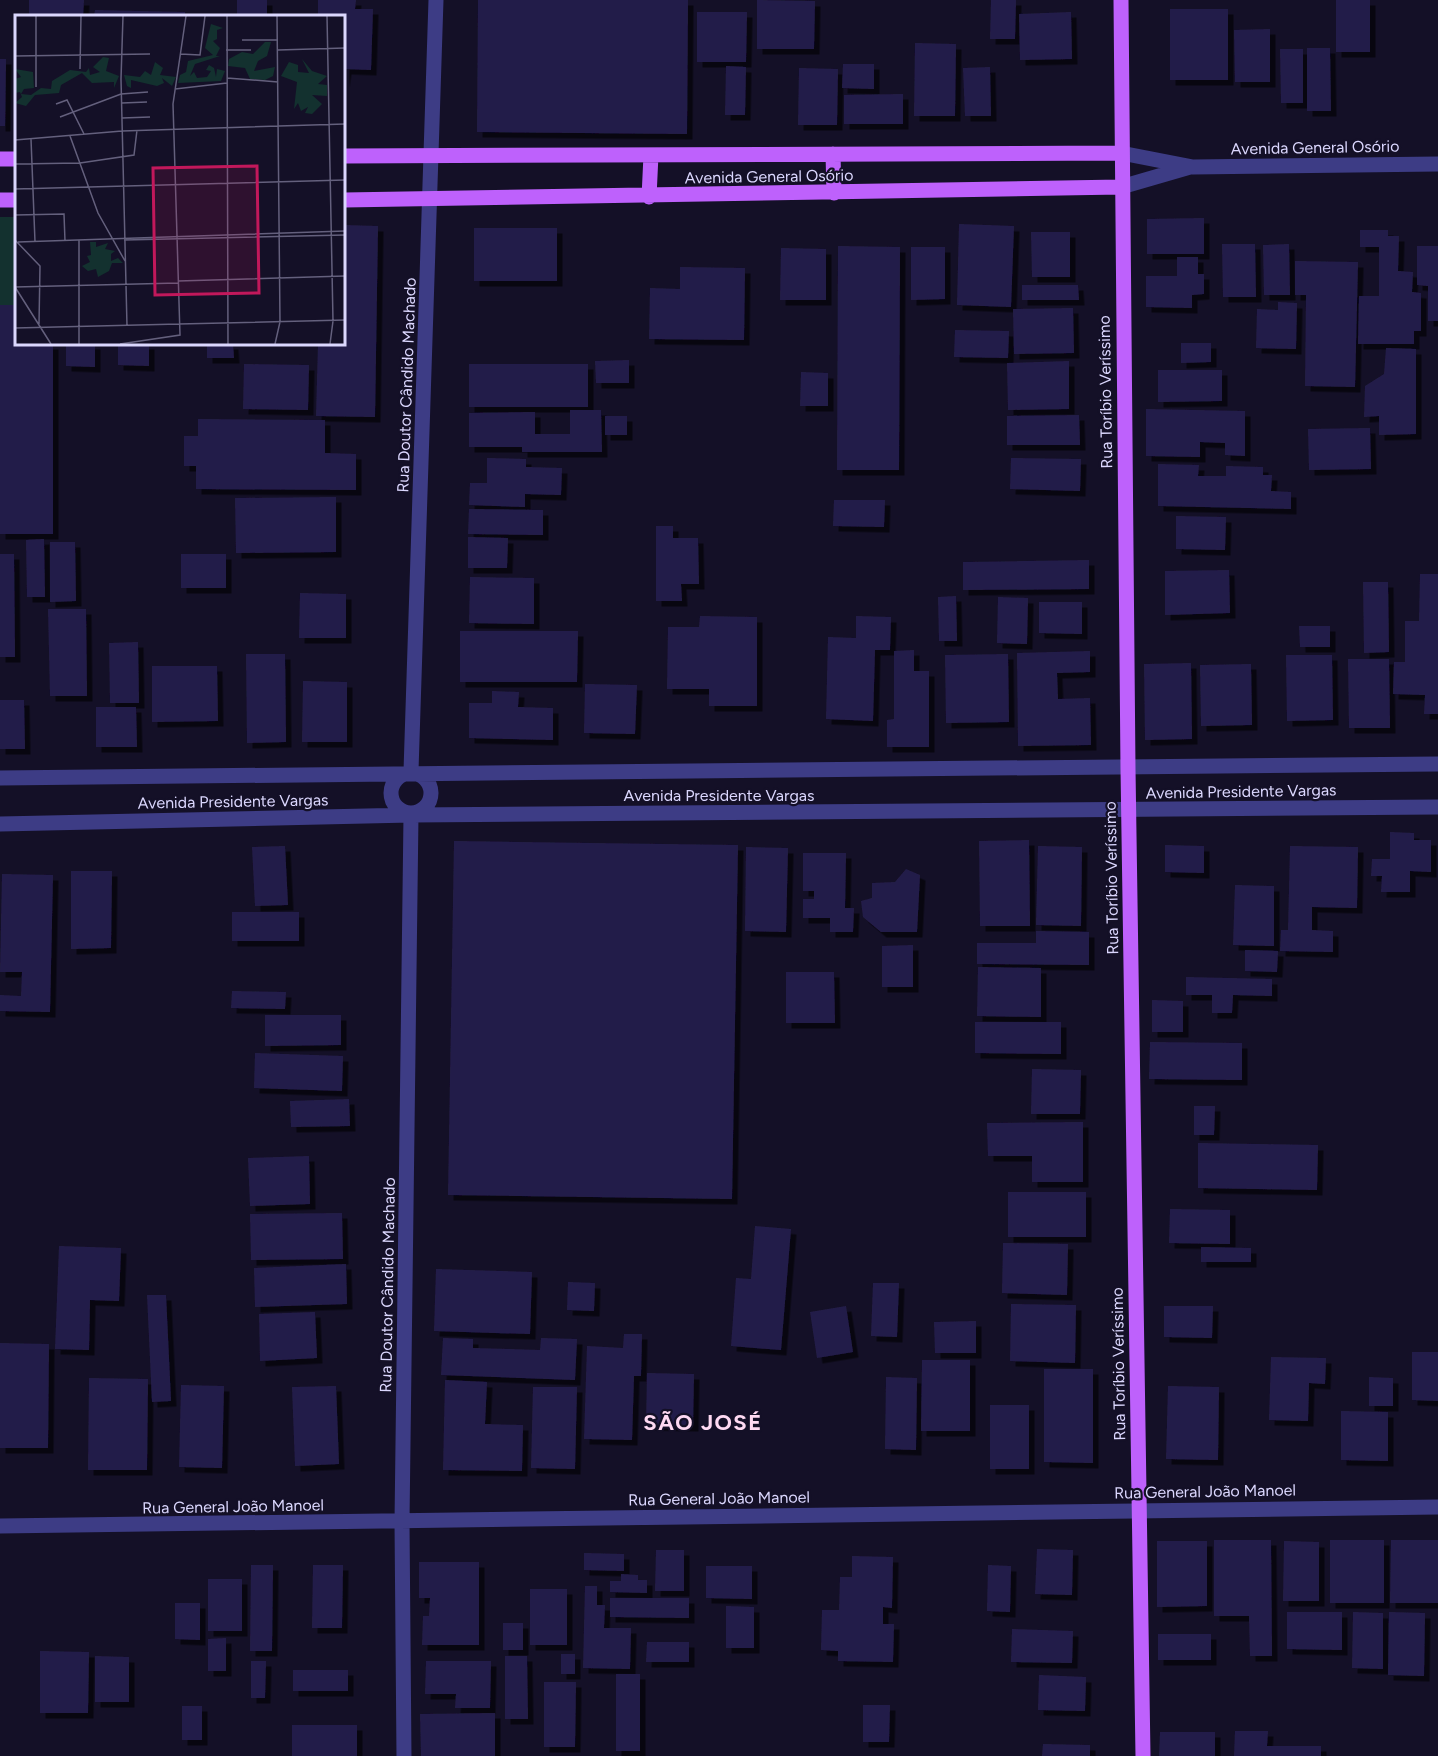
<svg xmlns="http://www.w3.org/2000/svg" width="1438" height="1756" viewBox="0 0 1438 1756" font-family="Figtree,sans-serif">
<defs>
<filter id="shadow"><feDropShadow dx="5.5" dy="5.5" stdDeviation="0" flood-color="#0009"/></filter>
</defs>
<rect width="100%" height="100%" fill="#141027"/>
<!-- green -->
<path fill="#13312f" d="M0 217H16V305H0Z"/>
<!-- building -->
<path fill="#241d48" filter="url(#shadow)" d="M29 0H84L83 16H29Z
M237 0H267V16H237Z
M318 0H356L355 9H373L371 70 346 69 344 82V16H318Z
M478 0H688L687 134 477 132Z
M757 0 815 1 814 49H757Z
M991 0H1016L1015 39H990Z
M1336 0H1370V52H1336Z
M1170 9H1228V80H1170Z
M95 10 185 12V16H94Z
M697 12H747L746 62H697Z
M1071 12 1072 59 1020 60 1019 14Z
M1270 29V82H1235L1234 30Z
M915 43 956 44 955 116H914Z
M1307 48H1330L1331 111H1307Z
M1280 49H1303V103H1281Z
M0 59H6L5 126H0Z
M843 64H874V89L842 88Z
M726 66 746 67 745 115H725Z
M990 67 991 116H965L963 68Z
M799 68 838 69 837 125H798Z
M903 94V124H844V95Z
M1204 218V254H1147V219Z
M959 224 1014 226 1011 307 957 305Z
M344 225 378 226 375 417 316 416 318 344H344Z
M474 228H557V281H474Z
M1360 230H1388V236H1399L1398 271 1413 272 1412 292 1421 293V331H1414V344H1358L1359 296H1379V247H1360Z
M1031 232H1070V277H1032Z
M1222 244H1255L1256 297H1223Z
M1289 244 1290 295H1264L1263 245Z
M838 246 900 247 899 470H837Z
M1417 246H1438V321H1428V286L1417 285Z
M911 247H945V299L911 300Z
M781 248 826 249V300H780Z
M1177 257H1198V274H1204V294L1192 295V308L1146 307V276H1177Z
M1295 261 1358 262 1355 387 1305 386 1306 295H1295Z
M680 267 745 268 744 340 649 339 650 288 680 289Z
M1022 285H1078L1079 300H1022Z
M1278 302 1297 303 1296 349 1256 348 1257 309 1278 310Z
M0 305H16V344H53V534H0Z
M1073 308 1074 353 1014 354 1013 309Z
M955 330 1009 331 1008 358 954 357Z
M1181 343H1211V362L1181 363Z
M66 344H95V367L66 366Z
M118 344H149V366L118 365Z
M207 344H233L234 358H207Z
M1386 348 1416 349V434L1379 435V416L1364 417 1365 386 1384 374Z
M629 360V383H596L595 361Z
M1069 361V409L1008 410 1007 363Z
M244 364 309 365 308 410 243 409Z
M469 364H588V407H469Z
M1158 370H1222V401L1158 402Z
M801 372 828 373V406H800Z
M1146 409 1245 411V456L1225 455V443L1200 442V457L1146 456Z
M570 410H601L602 452H522V447H469V413L535 412V434H570Z
M1079 415 1080 445H1007V416Z
M605 416H627V435H605Z
M198 419 325 420V453L356 454V490L196 489V466H184V436H198Z
M1370 428 1371 469 1309 470 1308 429Z
M487 458 526 459V467L562 468 561 495 525 494V507L469 505 470 483H487Z
M1011 458 1081 459 1080 491 1010 489Z
M1158 464 1199 465 1198 476H1226V466L1263 467V475H1272L1271 491 1291 492V509L1158 506Z
M336 497V552L236 553 235 498Z
M834 500H885L884 527 833 526Z
M469 509 543 510V535L468 534Z
M1176 516 1226 517 1225 550 1176 549Z
M656 526H673V538H698L699 584H681L682 601H656Z
M468 537 508 538 507 568H468Z
M44 539 45 597H27L26 540Z
M50 542H75L76 601 50 602Z
M0 554H14L15 657H0Z
M181 554H226V588H181Z
M1089 560V589L963 590V562Z
M1229 570 1230 613 1165 615V571Z
M1420 574H1438V714H1424L1425 695 1393 694 1394 662H1405V621H1419Z
M470 577 534 578V624L469 623Z
M1363 582H1388L1389 652 1364 653Z
M300 593 346 594V638H299Z
M956 596 957 641H939L938 597Z
M998 597 1028 598 1027 644 997 643Z
M1039 602H1082V634L1039 633Z
M48 609H86L87 696H50Z
M700 616 757 617V706H709V689H667L668 627H699Z
M856 616 891 617 890 650H875L873 721 826 719 828 637 856 638Z
M1299 626H1330V647H1300Z
M460 631H578L577 682H460Z
M138 642 139 703H110L109 643Z
M914 650V671H929V747H887V720L894 719V651Z
M1090 651V672L1057 673 1058 699 1090 698 1091 745 1018 746 1017 653Z
M246 654H285L286 742 247 743Z
M1008 654 1009 722 946 723 945 655Z
M1286 655H1332L1333 720 1287 721Z
M1348 659H1389L1390 728H1349Z
M1191 663 1192 739 1145 740 1144 664Z
M1251 664 1252 725 1201 726 1200 665Z
M152 666H217L218 721 152 722Z
M303 681 347 682V742H302Z
M585 684 637 685 635 734 584 733Z
M492 691 519 692 518 707 553 708V740L469 738V703H492Z
M0 700H24L25 749H0Z
M96 707H136L137 747H96Z
M1390 832 1414 833V840H1431V872L1410 871V892H1381L1382 876H1371L1372 859H1390Z
M1029 840 1030 926H980L979 841Z
M454 841 738 845 732 1199 448 1195Z
M1165 845 1204 846V873L1165 872Z
M285 846 288 905 255 906 252 847Z
M1038 846 1082 847 1081 926 1036 925Z
M1290 846 1358 847 1357 908 1312 907V930L1333 931V952L1280 951 1281 930H1288Z
M746 847 788 848 786 932 745 931Z
M803 853H846L845 908H854L853 932H830V918H803V899H814V891H803Z
M906 869 920 875 917 932H881L863 917 861 901 872 898V883L895 882Z
M71 871H112L111 948 71 949Z
M2 874 53 875 50 1012 0 1011V995L21 996 22 972H0Z
M1235 885 1274 886V946L1233 945Z
M232 912H299V941H232Z
M1036 931 1089 932V965L977 964V943H1036Z
M913 945V987H882V946Z
M1245 950 1278 951 1277 972 1245 971Z
M978 967 1041 968V1017L977 1016Z
M786 972H834L835 1023H786Z
M1186 977 1272 979V996L1233 995 1232 1013H1212V995H1186Z
M232 991 286 992 285 1009 231 1008Z
M1152 1000 1183 1001V1032H1152Z
M265 1015H341V1045L265 1046Z
M975 1022H1061V1054L975 1053Z
M1150 1042 1242 1043V1080L1149 1079Z
M255 1053 343 1056 342 1091 254 1088Z
M1032 1069 1081 1070 1080 1114H1031Z
M349 1099 350 1126 291 1127 290 1101Z
M1194 1106H1215L1214 1135H1194Z
M1083 1122V1182H1032V1156H988L987 1123Z
M1198 1143 1318 1145 1317 1190 1198 1188Z
M309 1156 310 1204 250 1206 248 1158Z
M1008 1192H1086V1237H1008Z
M1170 1209 1230 1210V1244L1169 1243Z
M342 1213 343 1259 251 1260 250 1214Z
M755 1226 791 1229 781 1350 731 1346 736 1278 751 1279Z
M1003 1243 1068 1244 1067 1295 1002 1293Z
M59 1246 121 1248 119 1301 90 1300 89 1350 55 1349Z
M1201 1247 1251 1248V1262H1201Z
M346 1264 347 1304 255 1307 254 1268Z
M436 1269 532 1272 530 1334 434 1331Z
M568 1282 595 1283 594 1311 567 1310Z
M873 1283H899L897 1337 871 1336Z
M147 1295H166L171 1401 152 1402Z
M1011 1304 1076 1305 1075 1363 1010 1361Z
M846 1306 853 1352 817 1358 810 1312Z
M1164 1306H1213L1212 1338 1164 1337Z
M315 1312 317 1358 260 1361 259 1314Z
M976 1321V1353H935L934 1322Z
M624 1334H642L641 1376H634L632 1440 584 1439 587 1346 623 1348Z
M443 1338 473 1339V1348L540 1350 541 1338 577 1339 575 1380 441 1375Z
M0 1343 49 1344 48 1448H0Z
M1412 1352H1438V1401L1412 1400Z
M1271 1357 1326 1358 1325 1384 1309 1383 1308 1421 1269 1420Z
M922 1360H970V1431H921Z
M1044 1369H1093V1463L1044 1462Z
M647 1373 694 1374 693 1426 646 1425Z
M886 1377 917 1378 916 1450 885 1449Z
M1369 1377 1393 1378V1406H1369Z
M89 1378 148 1379 147 1470H88Z
M445 1380 487 1382 485 1424 523 1425 522 1471 443 1470Z
M181 1385 224 1386 222 1468 179 1467Z
M336 1386 339 1464 295 1466 292 1387Z
M1168 1386 1219 1387 1218 1460 1166 1459Z
M533 1387H577L575 1469 531 1468Z
M990 1405H1029V1469H990Z
M1341 1411 1388 1412V1461L1341 1460Z
M1214 1540H1271L1272 1656H1250L1249 1616H1214Z
M1330 1540H1384V1603H1330Z
M1391 1540H1438V1603H1390Z
M1157 1541H1207V1606L1157 1607Z
M1284 1541 1319 1542V1601H1283Z
M1037 1549 1073 1550 1072 1595 1035 1594Z
M656 1550H684V1591H655Z
M584 1553 624 1554V1571L584 1570Z
M852 1556 893 1557 892 1608 883 1607V1624H894L893 1662 838 1661V1651L821 1650 822 1610H839L840 1577H852Z
M419 1562H479V1645H422L423 1616H429L430 1598H419Z
M251 1565H273L272 1651H250Z
M313 1565H343L342 1628H312Z
M988 1565 1011 1566 1010 1612 987 1611Z
M706 1566H752V1599L706 1598Z
M621 1574 638 1575V1580H647V1593L610 1592V1581H621Z
M208 1579H242V1631H208Z
M585 1586H597V1605H605L604 1628H631L630 1669 583 1668Z
M530 1589H567V1645H530Z
M610 1598H689V1618L610 1617Z
M175 1603H200V1640L175 1639Z
M726 1606 754 1607V1648H726Z
M1287 1612H1342V1650L1287 1649Z
M1353 1612 1383 1613V1669L1352 1668Z
M1389 1612 1425 1613 1424 1676 1388 1675Z
M503 1623H523V1650H503Z
M1012 1629 1073 1631 1072 1663 1011 1662Z
M1158 1634H1211V1660H1158Z
M226 1638V1671H208V1639Z
M647 1642H689V1662H646Z
M40 1651 89 1652 88 1713H40Z
M561 1654H575V1674H561Z
M95 1656 129 1657V1702H95Z
M505 1656H527L528 1719H505Z
M251 1661H266L265 1698H251Z
M426 1661H491L490 1708H455L456 1694H425Z
M293 1670H348V1691H293Z
M616 1674H640V1751H616Z
M1039 1675 1086 1677 1085 1711 1038 1710Z
M544 1682H576L575 1747H544Z
M863 1705H890L889 1742H863Z
M182 1706H202V1740H182Z
M495 1713V1756H421L420 1714Z
M292 1725H357V1756H292Z
M1235 1731H1268L1267 1746H1321V1756H1234Z
M1160 1732H1215V1756H1159Z
M1043 1744 1090 1745V1756H1042Z"/>
<g fill="none" stroke-linecap="round" stroke-linejoin="round">
<!-- minor -->
<path stroke="#3d3c85" stroke-width="15" d="M1121 153 1193 167 1438 164
M1121 187 1190 167
M411 771 436 0
M391 793a20 20 0 1 1 40 0a20 20 0 1 1-40 0Z
M0 778C479 770 959 771 1438 764
M0 824 411 815 1438 807
M0 1526 1438 1507
M404 1756 402 1522 411 815"/>
<!-- major -->
<path stroke="#be61fc" stroke-width="15" d="M1121 0 1128 769 1143 1756
M833 154 834 193
M344 156 1121 153
M0 159H16
M649 197 651 155
M0 200H16
M344 200 1121 187"/>
</g>
<g text-anchor="middle" stroke-width="4.5" stroke-linejoin="round" paint-order="stroke">
<!-- street labels -->
<g font-size="16" fill="#dbd7fe" stroke="#141027">
<text transform="translate(1315 147) rotate(-1)" y="6">Avenida General Osório</text>
<text transform="translate(769 176) rotate(-1)" y="6">Avenida General Osório</text>
<text transform="translate(406 385) rotate(-88)" y="6">Rua Doutor Cândido Machado</text>
<text transform="translate(1105 392) rotate(-91)" y="6">Rua Toríbio Veríssimo</text>
<text transform="translate(1241 791) rotate(-1)" y="6">Avenida Presidente Vargas</text>
<text x="719" y="801">Avenida Presidente Vargas</text>
<text transform="translate(233 801) rotate(-1)" y="6">Avenida Presidente Vargas</text>
<text transform="translate(1111 878) rotate(-91)" y="6">Rua Toríbio Veríssimo</text>
<text transform="translate(387 1285) rotate(-89)" y="6">Rua Doutor Cândido Machado</text>
<text transform="translate(1118 1364) rotate(-91)" y="6">Rua Toríbio Veríssimo</text>
<text transform="translate(1205 1491) rotate(-1)" y="6">Rua General João Manoel</text>
<text transform="translate(719 1498) rotate(-1)" y="6">Rua General João Manoel</text>
<text transform="translate(233 1506) rotate(-1)" y="6">Rua General João Manoel</text>
</g>
<!-- district labels -->
<g font-size="22" font-weight="bold" letter-spacing="1.5" fill="#fed9f2" stroke="#141027">
<text x="703" y="1430">SÃO JOSÉ</text>
</g>
</g>
<!-- overview -->
<g transform="translate(15 15)">
<rect width="330" height="330" fill="#141027"/>
<path d="M196 9 208 13 202 15V24L198 26 205 33 201 41H205L180 49 175 61 179 57 182 63 192 62 196 56 191 55 194 50 199 53 201 62 202 54 210 56 206 66 163 68 165 60 171 57 173 46 198 40 190 33ZM250 27H256L252 41 243 46 239 56 260 52 258 61 250 65 235 64 230 53 213 51 214 44 227 37 238 39ZM88 42 94 43 91 56 104 61 99 73V67L77 68 67 58 46 70 44 78 20 80 11 91 0 88 7 82 5 77 0 78V64L6 62 0 54 18 57 19 73 9 74 6 79 16 80 26 73 36 74 37 66 55 55 71 57 74 53 75 60 85 57 78 52ZM287 44 297 56 312 61 303 69 312 70V81L297 80 307 89 297 99 290 98 293 92 286 96 283 88 279 94 282 67 266 61 274 47 283 50V57L294 58ZM140 47 148 53 145 60 161 62 157 71 147 63 149 68 142 71 116 65V73L112 71 109 60 125 62 130 56 136 60ZM75 227H81V232L93 228 90 234 100 236 96 239V246L103 243 108 248H97L94 256 83 262 81 254 73 256 67 251 75 247 72 241 76 240Z" fill="#13312f"/>
<path fill="none" stroke="#64607d" stroke-width="1.5" d="M108 1 106 64 112 311M212 1 213 329M312 1 318 306 315 329M227 25H263M211 35H236M263 35 330 33M165 39 185 40 190 1M0 41 135 39M65 54 66 1M212 63 263 67M21 72V1M160 74 212 68M107 88 132 87M41 89 52 85 69 119M45 102 106 79 133 77M107 103 135 102M55 121 83 198 110 246M16 124 20 227M0 125 107 116 330 109M0 149 65 148 119 140 122 115M0 174 330 165M0 200 49 199 50 226M0 225 25 251 24 309M109 225 330 220M3 227 330 216M163 266 330 261M0 272 163 268M0 272 36 329M164 309 330 305M0 313 164 309M64 329V225M105 329 165 320 158 89 171 1M260 329 265 307 262 1"/>
<path fill="#c2185b" fill-opacity="0.15" stroke="#c2185b" stroke-width="3" d="M242 151 244 278 140 280 138 153Z"/>
<rect width="330" height="330" fill="none" stroke="#dbd7fe" stroke-width="3"/>
</g>
</svg>
